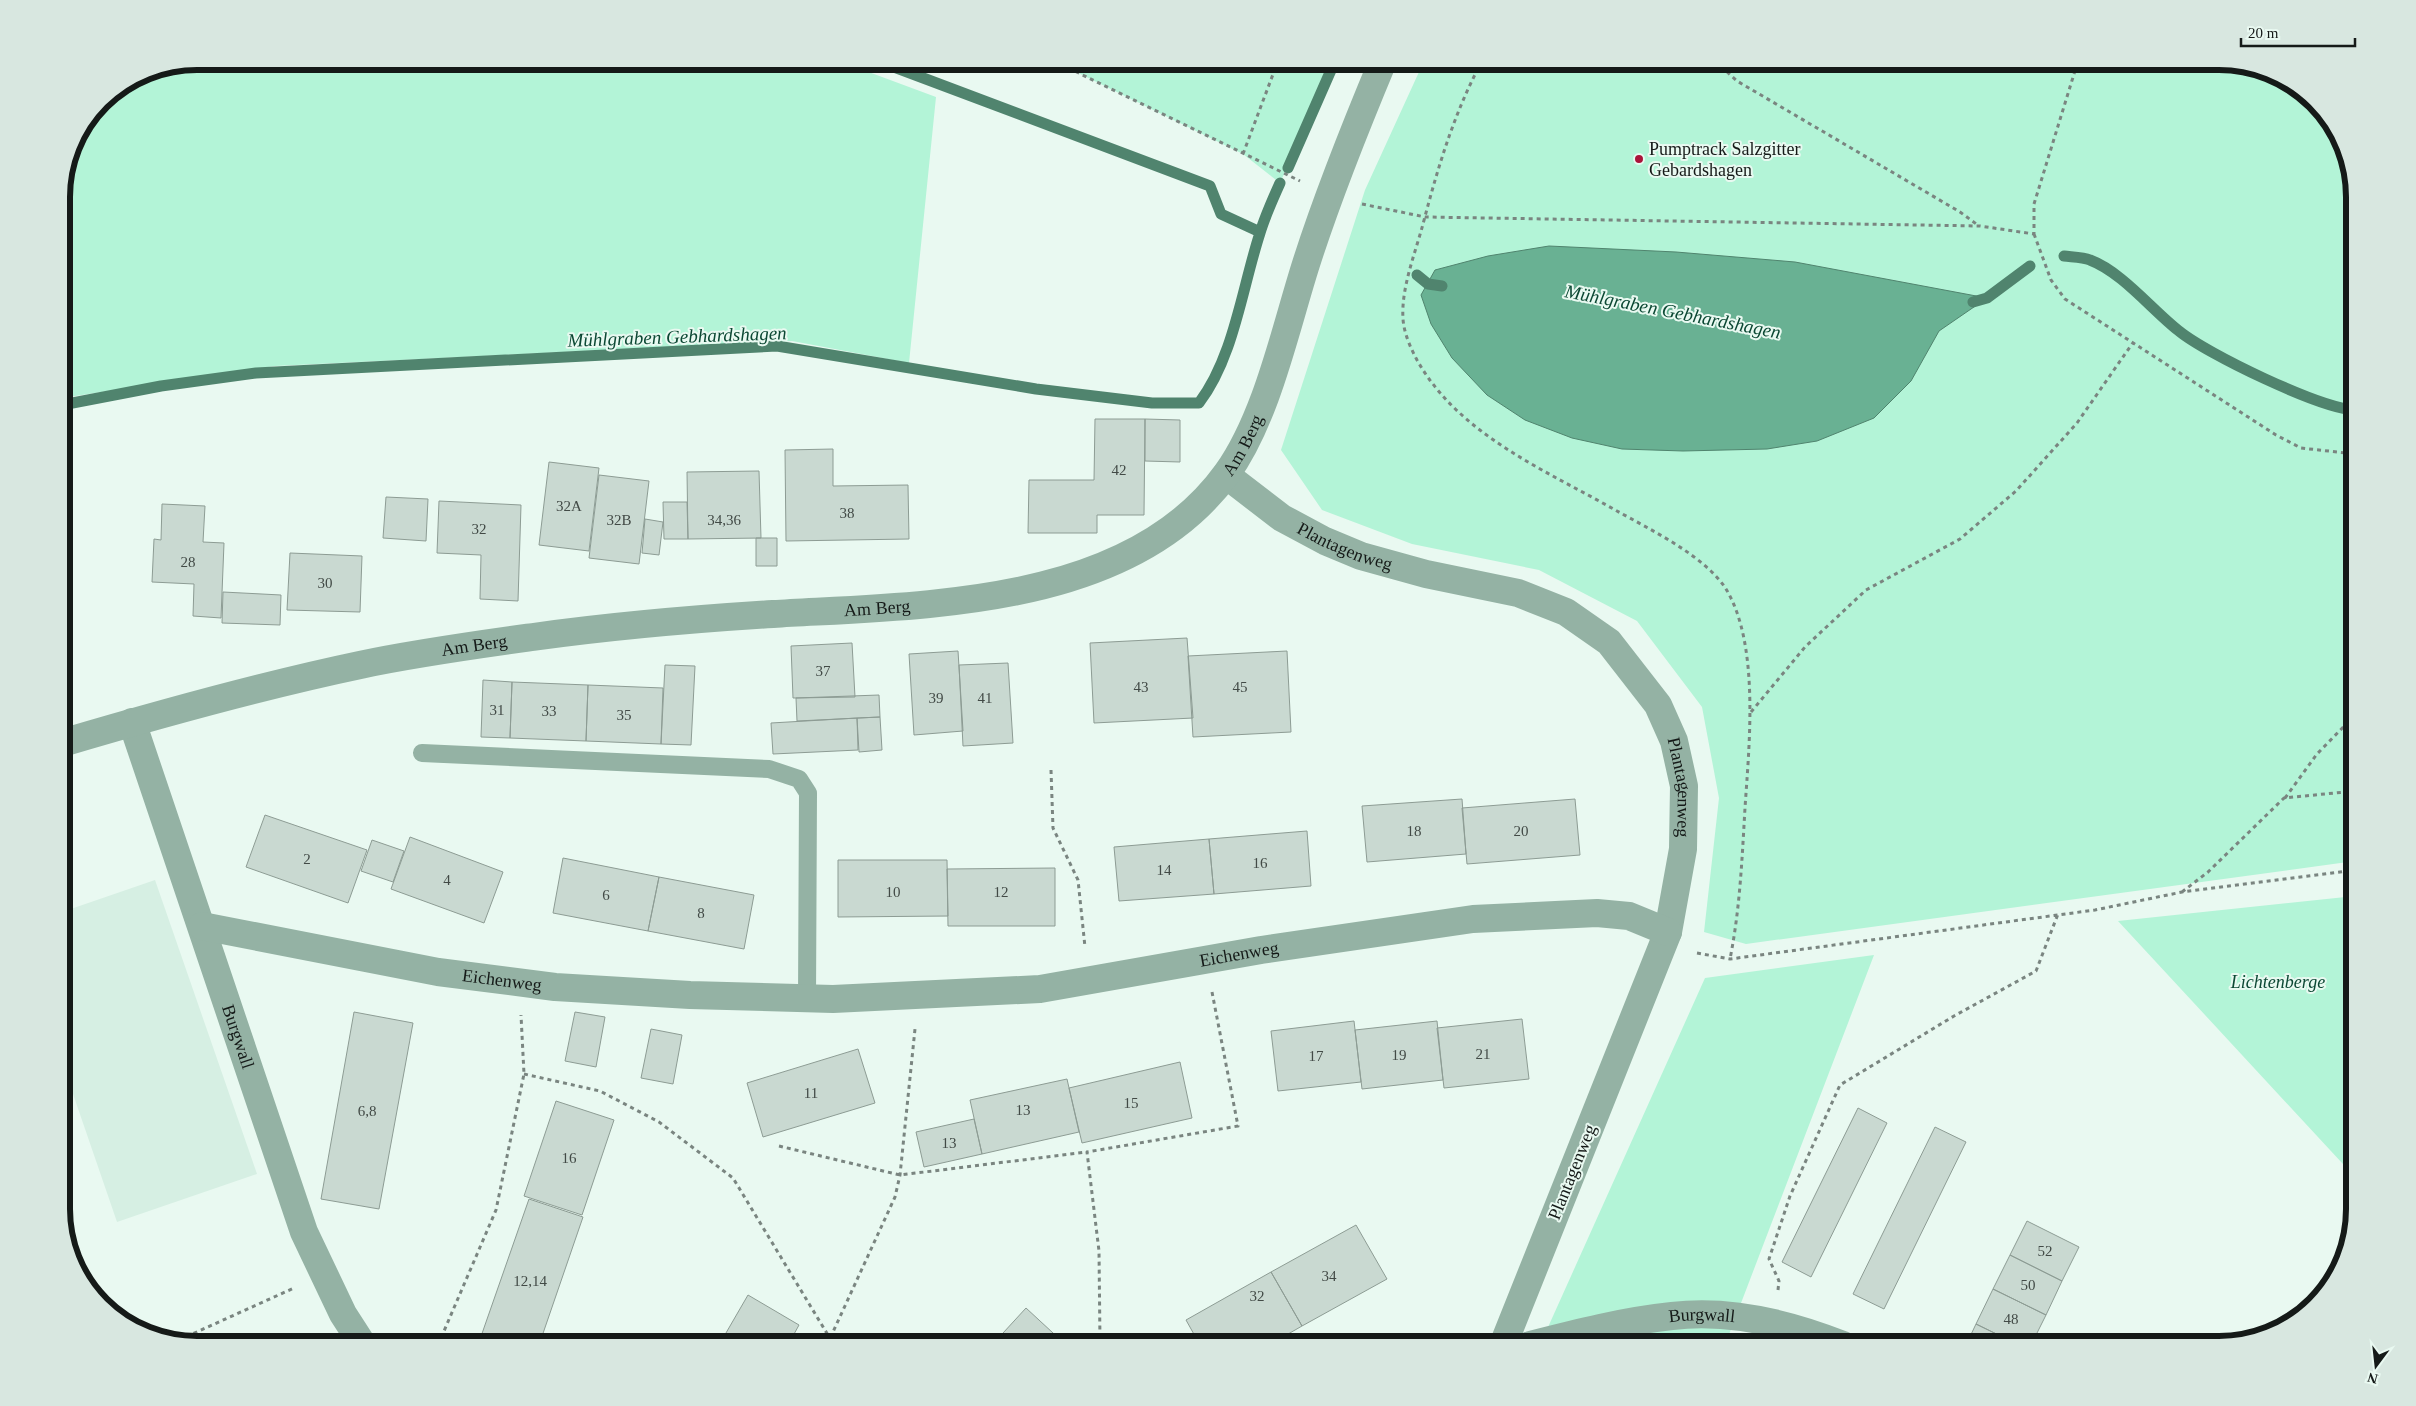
<svg xmlns="http://www.w3.org/2000/svg" width="2416" height="1406" viewBox="0 0 2416 1406" font-family="Georgia,serif">
<rect width="100%" height="100%" fill="#e9f9f1"/>
<!-- built -->
<path fill="#d6efe3" d="M155 880 257 1174 117 1222 62 1062V912Z"/>
<!-- green -->
<path fill="#b3f4d7" d="M197 61H839L936 97 909 363 792 341 275 366 62 398V188L72 145 101 101 145 71Z
M1054 61H1301L1329 73 1280 183 1243 154Z
M1424 61H2219L2287 79 2336 129 2354 188 2355 861 1746 944 1704 932 1719 798 1702 707 1637 621 1539 570 1412 544 1322 510 1281 450 1365 190Z
M2355 896V1177L2118 921Z
M1874 955 1725 1345H1540L1705 978Z"/>
<!-- water -->
<path fill="#69b193" stroke="#50846e" d="M1549 246 1676 252 1795 262 1987 298 1939 331 1911 381 1874 418 1817 441 1767 449 1683 451 1622 449 1572 438 1525 420 1487 395 1452 358 1431 324 1421 295 1435 270 1488 256Z"/>
<g fill="none" stroke-linecap="round" stroke-linejoin="round">
<!-- stream -->
<path stroke="#50846e" stroke-width="11" d="M878 61 1210 186 1221 214 1260 232
M1288 168 1335 61
M2064 256C2072 257 2083 257 2090 260 2122 272 2152 310 2179 331 2207 354 2319 408 2355 410
M1417 275 1428 284 1442 286
M1973 302 1987 298 2030 266
M62 405 161 386 256 373 777 346 1036 389 1152 403H1199C1234 357 1242 288 1260 233 1265 216 1273 199 1280 183"/>
</g>
<!-- building -->
<path fill="#c9d9d1" stroke="#8d9c94" d="M1095 419H1145L1144 515H1097V533H1028L1029 480H1094Z
M1145 419 1180 420V462L1145 461Z
M833 449V486L908 485 909 539 786 541 785 450Z
M549 462 599 468 589 551 539 545Z
M759 471 761 538 688 539 687 472Z
M599 475 649 481 639 564 589 558Z
M386 497 428 499 426 541 383 538Z
M439 501 521 505 518 601 480 599 481 555 437 553Z
M663 502H687L688 539H664Z
M162 504 205 506 203 542 224 543 221 618 193 616 194 584 152 582 154 539 161 540Z
M645 519 663 522 659 555 642 553Z
M756 538H777V566H756Z
M290 553 362 556 360 612 287 610Z
M223 592 281 595 280 625 222 623Z
M1187 638 1193 718 1094 723 1090 643Z
M852 643 855 697 793 698 791 646Z
M958 651 963 731 914 735 909 654Z
M1287 651 1291 732 1193 737 1188 656Z
M1008 663 1013 743 963 746 959 665Z
M665 665 695 666 691 745 661 744Z
M483 680 512 682 510 738 481 737Z
M512 682 588 685 586 741 510 738Z
M588 685 663 688 661 744 586 741Z
M879 695 880 717 797 721 796 698Z
M880 717 882 750 859 752 857 718Z
M857 718 858 750 773 754 771 723Z
M1462 799 1466 854 1367 862 1362 806Z
M1575 799 1580 855 1467 864 1462 808Z
M265 815 367 850 348 903 246 867Z
M1307 831 1311 886 1214 894 1209 839Z
M410 837 503 872 484 923 391 889Z
M1209 839 1214 894 1119 901 1114 847Z
M372 840 404 851 393 882 361 871Z
M563 858 659 877 648 931 553 913Z
M838 860H947L948 916 838 917Z
M1055 868V926H948L947 869Z
M659 877 754 895 744 949 648 931Z
M354 1012 413 1023 379 1209 321 1199Z
M575 1012 605 1017 596 1067 565 1061Z
M1522 1019 1529 1079 1444 1088 1437 1028Z
M1354 1021 1361 1082 1278 1091 1271 1031Z
M1437 1021 1443 1080 1362 1089 1355 1030Z
M651 1029 682 1035 673 1084 641 1078Z
M858 1049 875 1103 763 1137 747 1083Z
M1180 1062 1192 1118 1082 1143 1069 1088Z
M1067 1079 1079 1132 982 1154 970 1100Z
M556 1101 614 1120 582 1215 524 1196Z
M1858 1108 1887 1123 1811 1277 1782 1262Z
M974 1119 982 1154 924 1167 916 1132Z
M1935 1127 1966 1142 1884 1309 1853 1294Z
M529 1199 583 1217 539 1345H478Z
M2027 1221 2079 1247 2062 1281 2010 1255Z
M1356 1225 1387 1279 1302 1326 1271 1272Z
M2010 1255 2062 1281 2046 1315 1993 1289Z
M1271 1272 1302 1326 1269 1345H1200L1186 1320Z
M1993 1289 2046 1315 2031 1345H2019L1976 1324Z
M748 1295 799 1325 788 1345H719Z
M1026 1308 1066 1345H992Z
M1976 1324 2019 1345H1966Z"/>
<g fill="none" stroke-linecap="round" stroke-linejoin="round">
<!-- path -->
<path stroke="#7a8580" stroke-width="3" stroke-dasharray="4 4" stroke-linecap="butt" d="M1054 61 1300 181
M1482 61C1454 113 1438 167 1423 224 1415 254 1401 288 1403 319 1404 333 1410 347 1417 360 1459 435 1545 470 1617 511 1651 530 1705 556 1726 589 1760 645 1749 746 1745 808 1742 859 1740 909 1730 959
M1715 61 1737 81 1960 212 1979 226
M1243 154 1278 61
M1362 204 1425 217 1980 226 2034 234V204L2078 61
M2034 234 2051 280 2065 299 2276 435 2301 448 2355 454
M1751 712 1805 647 1866 590 1960 539 2016 491 2077 423 2132 344
M1051 770 1053 828 1078 880 1085 947
M2285 798 2317 754 2355 715
M2182 892 2208 872 2284 798 2355 791
M1697 953 1730 959 2095 910 2182 892 2355 870
M524 1074 600 1091 659 1122 733 1178 834 1345
M779 1146 900 1175 1087 1152
M1778 1290 1779 1281 1769 1259 1790 1196 1840 1085 1954 1016 2036 971 2058 914
M179 1340 294 1288
M438 1345 496 1210 524 1074 521 1015
M827 1345 895 1197 900 1175 915 1029
M1098 1345 1100 1342 1099 1251 1087 1152 1238 1126 1212 992"/>
<!-- service -->
<path stroke="#94b2a4" stroke-width="18" d="M422 753 769 769 799 779 808 793 807 998"/>
<!-- minor -->
<g stroke="#94b2a4" stroke-width="28">
<path id="s1" d="M1226 475 1282 518 1325 541 1361 556 1426 574 1518 593 1566 612 1609 642 1658 705 1674 741 1684 786 1683 849 1668 932 1503 1345"/>
<path id="s2" d="M132 722 304 1232 343 1314 363 1345"/>
<path id="s3" d="M62 743C160 714 260 686 360 665 416 653 475 645 533 637 612 626 693 619 773 614 922 605 1130 608 1227 473 1267 417 1285 330 1306 264 1328 195 1355 128 1383 61"/>
<path id="s4" d="M202 926 438 972 555 987 690 995 833 999 1040 989 1261 950 1473 919 1597 913 1629 916 1668 932"/>
<path id="s5" d="M1530 1345C1577 1333 1624 1321 1672 1316 1729 1309 1790 1324 1843 1345"/>
</g>
</g>
<!-- markers -->
<circle fill="#aa133a" stroke="#e9f9f1" stroke-width="2" cx="1639" cy="159" r="5"/>
<g text-anchor="middle" stroke-width="4" stroke-linejoin="round" paint-order="stroke">
<!-- number labels -->
<g font-size="15" fill="#424a46">
<text x="1119" y="475">42</text>
<text x="569" y="511">32A</text>
<text x="847" y="518">38</text>
<text x="619" y="525">32B</text>
<text x="724" y="525">34,36</text>
<text x="479" y="534">32</text>
<text x="188" y="567">28</text>
<text x="325" y="588">30</text>
<text x="823" y="676">37</text>
<text x="1141" y="692">43</text>
<text x="1240" y="692">45</text>
<text x="936" y="703">39</text>
<text x="985" y="703">41</text>
<text x="497" y="715">31</text>
<text x="549" y="716">33</text>
<text x="624" y="720">35</text>
<text x="1414" y="836">18</text>
<text x="1521" y="836">20</text>
<text x="307" y="864">2</text>
<text x="1260" y="868">16</text>
<text x="1164" y="875">14</text>
<text x="447" y="885">4</text>
<text x="893" y="897">10</text>
<text x="1001" y="897">12</text>
<text x="606" y="900">6</text>
<text x="701" y="918">8</text>
<text x="1483" y="1059">21</text>
<text x="1399" y="1060">19</text>
<text x="1316" y="1061">17</text>
<text x="811" y="1098">11</text>
<text x="1131" y="1108">15</text>
<text x="1023" y="1115">13</text>
<text x="367" y="1116">6,8</text>
<text x="949" y="1148">13</text>
<text x="569" y="1163">16</text>
<text x="2045" y="1256">52</text>
<text x="1329" y="1281">34</text>
<text x="530" y="1286">12,14</text>
<text x="2028" y="1290">50</text>
<text x="1257" y="1301">32</text>
<text x="2011" y="1324">48</text>
</g>
<!-- poi labels -->
<g font-size="18" fill="#151a18" stroke="#e9f9f1" text-anchor="start">
<text x="1649" y="155">Pumptrack Salzgitter<tspan x="1649" dy="21">Gebardshagen</tspan></text>
</g>
<!-- street labels -->
<g font-size="18" fill="#151a18" stroke="#e9f9f1">
<text dy="6" stroke="none"><textPath href="#s3" startOffset="1249">Am Berg</textPath></text>
<text dy="6" stroke="none"><textPath href="#s1" startOffset="140">Plantagenweg</textPath></text>
<text dy="6" stroke="none"><textPath href="#s3" startOffset="829">Am Berg</textPath></text>
<text dy="6" stroke="none"><textPath href="#s3" startOffset="424">Am Berg</textPath></text>
<text dy="6" stroke="none"><textPath href="#s1" startOffset="590">Plantagenweg</textPath></text>
<text dy="6" stroke="none"><textPath href="#s4" startOffset="1046">Eichenweg</textPath></text>
<text dy="6" stroke="none"><textPath href="#s4" startOffset="305">Eichenweg</textPath></text>
<text dy="6" stroke="none"><textPath href="#s2" startOffset="332">Burgwall</textPath></text>
<text transform="translate(1572 1172) rotate(-68)" y="6">Plantagenweg</text>
<text dy="6" stroke="none"><textPath href="#s5" startOffset="175">Burgwall</textPath></text>
</g>
<!-- park labels -->
<g font-size="18" font-style="italic" fill="#0c4834" stroke="#e9f9f1">
<text x="2278" y="988">Lichtenberge</text>
</g>
<!-- water labels -->
<g font-size="19" font-style="italic" fill="#0b4833" stroke="#e9f9f1">
<text transform="translate(1673 311) rotate(11)" y="7">Mühlgraben Gebhardshagen</text>
<text transform="translate(677 336) rotate(-2)" y="7">Mühlgraben Gebhardshagen</text>
</g>
</g>
<!-- crop -->
<path d="M0 0H2416V1406H0ZM197 70H2219A127 127 0 0 1 2346 197V1209A127 127 0 0 1 2219 1336H197A127 127 0 0 1 70 1209V197A127 127 0 0 1 197 70Z" fill="#d8e7e0" fill-rule="evenodd"/>
<path fill="none" stroke="#151a18" stroke-width="6" d="M197 70H2219A127 127 0 0 1 2346 197V1209A127 127 0 0 1 2219 1336H197A127 127 0 0 1 70 1209V197A127 127 0 0 1 197 70Z"/>
<!-- north arrow -->
<g transform="translate(2376 1366) rotate(195)" stroke="#e9f9f1" stroke-width="4" paint-order="stroke">
<path d="M0-4L9 19L0 12L-9 19Z" fill="#151a18"/>
<text y="-8" font-size="14" font-weight="bold" text-anchor="middle" fill="#151a18">N</text>
</g>
<!-- scale -->
<path d="M2241 38v8h114v-8" fill="none" stroke="#151a18" stroke-width="2.5"/>
<text x="2248" y="38" font-size="15" fill="#151a18" stroke="#e9f9f1" stroke-width="4" paint-order="stroke">20 m</text>
</svg>
